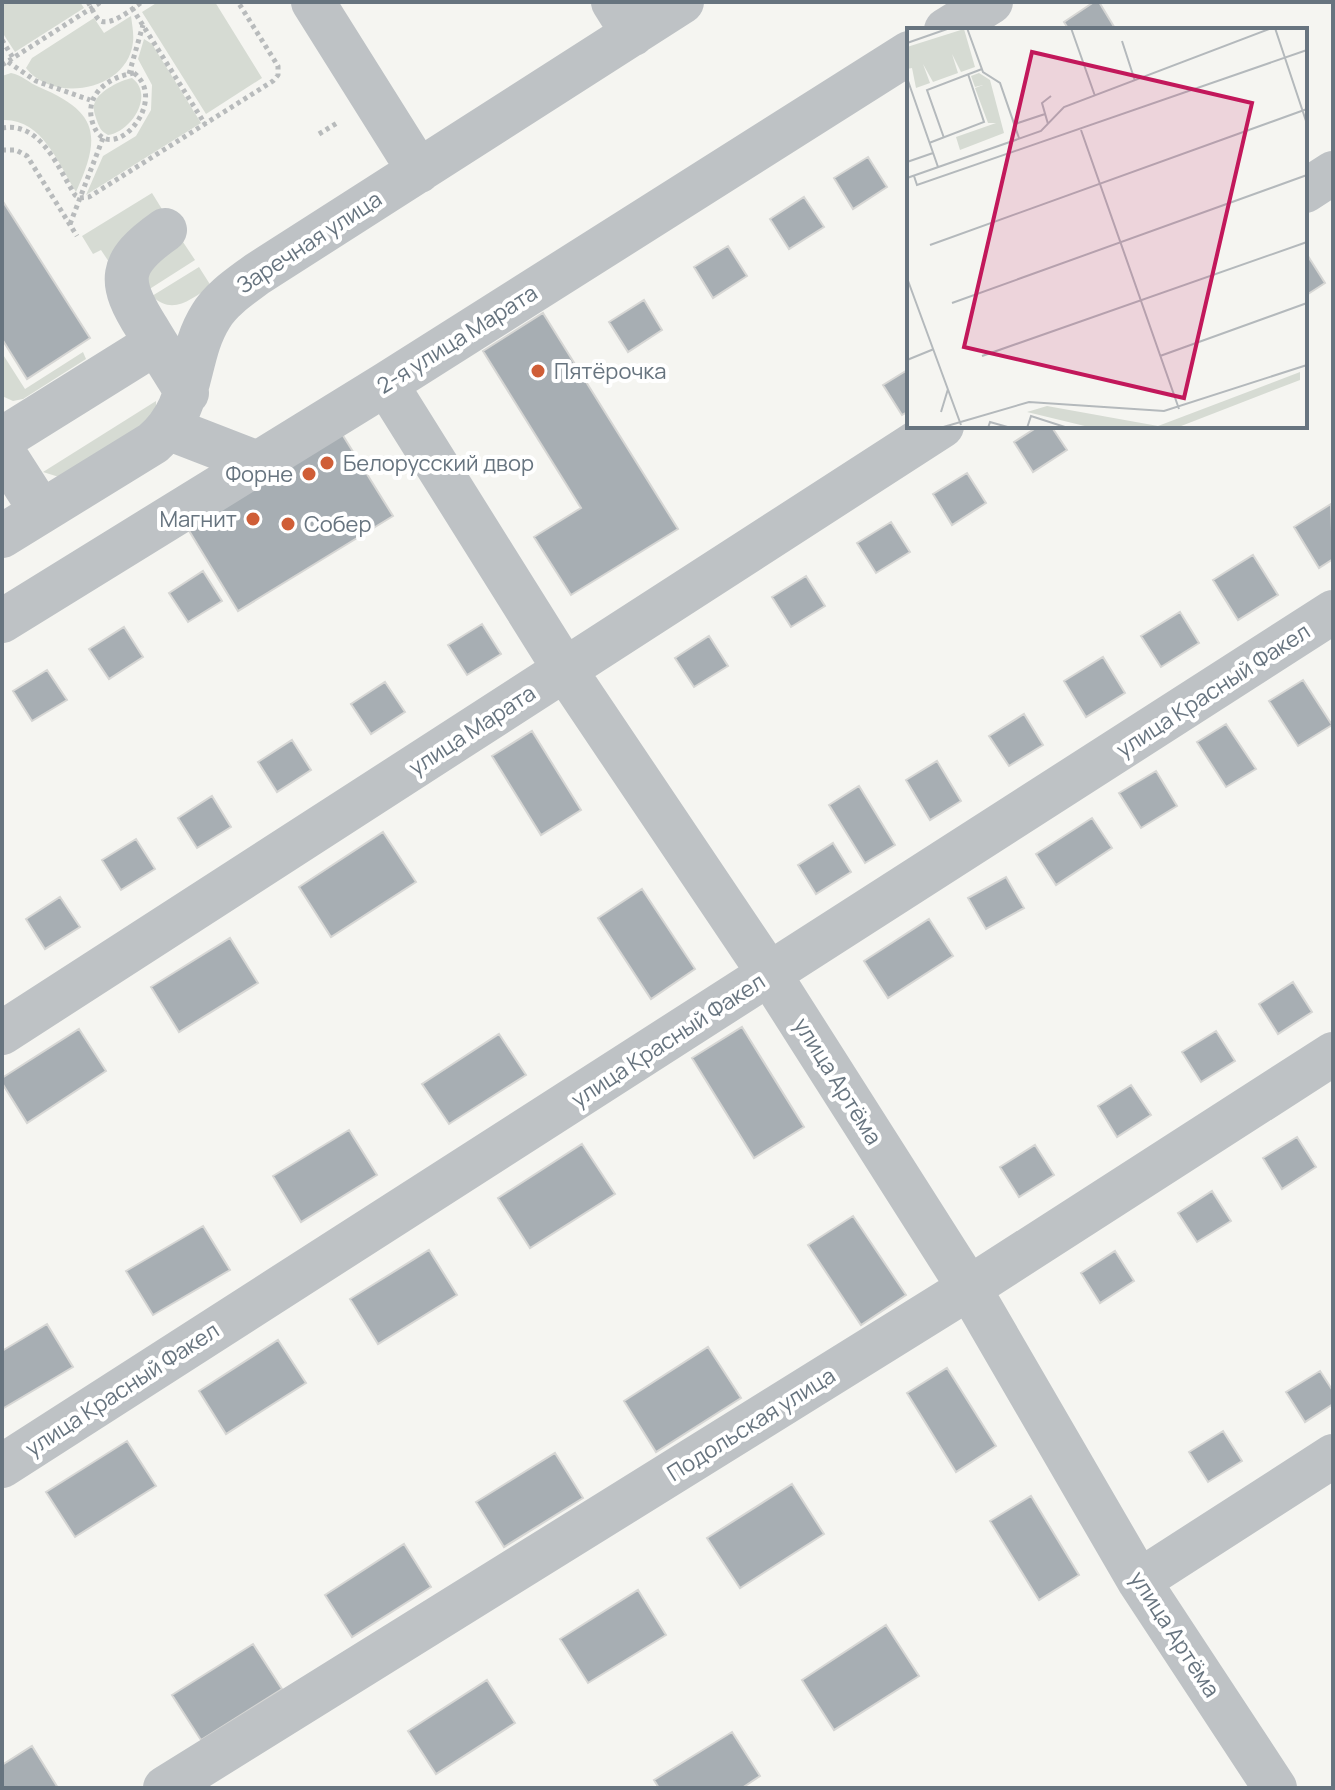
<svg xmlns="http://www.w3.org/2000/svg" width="1335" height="1790" viewBox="0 0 1335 1790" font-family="Manrope,sans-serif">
<rect width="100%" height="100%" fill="#f5f5f1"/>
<!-- green -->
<path fill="#d6dbd3" d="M7 2H80L84 8 15 52 2 32V5Z
M158 2H215L262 78 206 114 142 12Z
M131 16C132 24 134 34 133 42 128 91 53 104 26 68L32 58 94 18 104 33Z
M144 39 152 44 201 123 86 195 103 156 136 136 151 110 152 85 138 59Z
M11 73C22 75 29 83 39 87 98 112 102 135 76 192 58 163 42 118 2 120V76Z
M132 78C155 95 131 132 108 135 101 131 100 129 97 121 95 115 92 108 95 102 99 91 121 80 132 78Z
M152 193 165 214 117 274 101 250 93 254 82 236Z
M181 239 195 260 148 290 146 264Z
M199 267 211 286C191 299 173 316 152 296Z
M83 352 86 359 23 399 13 401 2 396V353L25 389Z
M156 401V411L152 421 59 477 43 472Z"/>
<!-- building -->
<path fill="#a7aeb3" stroke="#d6d6d4" stroke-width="2" d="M1094 2H1099L1116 30H1069L1064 22Z
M868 157 887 187 853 209 834 178Z
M804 197 824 227 789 249 770 219Z
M2 200 90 338 27 379 2 339Z
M728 246 747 276 713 298 694 267Z
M1306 253 1325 283 1305 296V254Z
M644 300 662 330 628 352 609 322Z
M543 313 678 529 571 595 534 537 581 508 483 351Z
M909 369V411L902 415 883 385Z
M1039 426H1051L1067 450 1033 472 1014 442Z
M342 434 393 516 238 611 188 529Z
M967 473 986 503 952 525 933 494Z
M1331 504 1333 559 1319 568 1294 527Z
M891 522 910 552 876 573 857 543Z
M1253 555 1278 595 1238 620 1213 580Z
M203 571 222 601 188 622 169 593Z
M806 576 825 606 791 627 772 597Z
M1180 612 1199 643 1161 667 1141 636Z
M482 624 501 654 467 675 448 645Z
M124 627 143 657 109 679 89 649Z
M709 636 728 666 694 687 675 658Z
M1103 657 1125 693 1086 717 1064 681Z
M47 670 67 700 32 721 13 691Z
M1303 680 1332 725 1298 746 1269 701Z
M385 682 405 712 371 734 351 704Z
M1024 714 1043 745 1009 766 989 736Z
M1226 724 1256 769 1226 787 1197 742Z
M532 731 581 810 541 835 492 756Z
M292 740 311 770 277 792 258 762Z
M937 761 961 801 930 820 906 780Z
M1156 771 1177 806 1141 828 1119 793Z
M859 786 895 845 865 863 829 805Z
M212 796 231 827 197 848 178 818Z
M1092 818 1112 848 1056 885 1036 854Z
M383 832 416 882 331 937 299 887Z
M136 839 155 869 121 890 102 860Z
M833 843 851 872 816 894 798 865Z
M1006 877 1024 908 986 929 968 898Z
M642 889 695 969 651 999 598 918Z
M60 897 80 927 45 949 26 919Z
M929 919 953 956 888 998 864 961Z
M230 938 258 983 179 1032 151 987Z
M1293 982 1312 1012 1278 1034 1259 1004Z
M742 1027 804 1127 754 1158 692 1058Z
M79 1029 106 1071 27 1123 2 1083V1078Z
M1216 1031 1235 1061 1201 1082 1182 1052Z
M499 1034 526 1075 449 1124 422 1084Z
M1131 1085 1151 1115 1117 1137 1098 1106Z
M349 1130 377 1175 301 1222 273 1176Z
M1297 1137 1316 1167 1282 1189 1263 1158Z
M582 1144 615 1194 530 1248 498 1198Z
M1035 1145 1054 1175 1019 1197 1000 1167Z
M1212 1191 1231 1221 1197 1242 1178 1213Z
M853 1216 906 1295 861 1325 808 1245Z
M203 1226 230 1270 153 1315 126 1271Z
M429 1250 457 1295 378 1344 350 1299Z
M1115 1251 1134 1281 1100 1303 1081 1273Z
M47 1324 73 1367 2 1409V1351Z
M278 1340 306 1383 226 1434 199 1391Z
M708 1347 741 1398 656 1452 624 1401Z
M947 1368 996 1446 956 1472 907 1393Z
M1320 1371 1333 1391V1404L1305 1422 1286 1392Z
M1223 1431 1242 1461 1208 1482 1189 1452Z
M127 1441 156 1486 75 1537 46 1492Z
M555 1453 583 1498 504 1547 476 1502Z
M792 1484 824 1534 740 1588 707 1538Z
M1031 1496 1079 1575 1039 1600 990 1521Z
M404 1544 431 1587 352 1637 325 1595Z
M638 1590 666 1635 588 1683 560 1639Z
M886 1625 919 1676 834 1730 802 1680Z
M253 1644 282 1689 201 1740 172 1695Z
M487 1680 515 1723 436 1774 408 1731Z
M732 1732 760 1776 742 1788H659L654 1780Z
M32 1746 58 1788H3L2 1765Z"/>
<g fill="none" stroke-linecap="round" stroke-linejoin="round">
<!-- path -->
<path stroke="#b8bbbc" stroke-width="5" stroke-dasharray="4 4" stroke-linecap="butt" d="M88 2C91 7 95 16 99 20 110 28 133 8 142 2
M132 8 205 124
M2 40 13 58
M8 62 36 81 90 100
M2 65 101 2
M134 73C171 102 109 170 93 124 83 96 107 77 134 73Z
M129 74 143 25
M2 128C41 121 58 168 75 195L80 198 89 197 273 81 278 75V66L238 2
M319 134 337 123
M2 150H16L27 156 77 236
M70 224 103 138"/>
<!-- minor -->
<path stroke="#bec2c5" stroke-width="44" d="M313 2 419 171
M613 2 633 34
M946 30 991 2
M1305 191 1333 173
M165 230C118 263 117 281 147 328 160 350 174 371 187 393
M386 384 565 670 770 975 969 1288 1139 1581 1275 1788
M170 429 258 463
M2 439 156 343
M2 450 41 511
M2 536 153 443C197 405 184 359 211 316 221 299 241 286 257 274L682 2
M2 621 386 384 909 53
M2 1033 942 426
M2 1466 1333 612
M1139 1581 1333 1456
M165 1788 969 1288 1333 1054"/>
</g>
<!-- markers -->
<g fill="#cf5e37" stroke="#fff" stroke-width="3">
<circle cx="538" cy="371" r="8"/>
<circle cx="327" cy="463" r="8"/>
<circle cx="309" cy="474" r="8"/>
<circle cx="253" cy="519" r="8"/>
<circle cx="288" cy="524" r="8"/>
</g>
<g text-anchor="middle" stroke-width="8" stroke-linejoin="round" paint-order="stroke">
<!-- street labels -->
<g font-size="22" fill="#67747f" stroke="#fff">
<text transform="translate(309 242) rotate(-33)" y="8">Заречная улица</text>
<text transform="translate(457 339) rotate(-32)" y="8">2-я улица Марата</text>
<text transform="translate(1213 690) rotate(-33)" y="8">улица Красный Факел</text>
<text transform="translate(472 730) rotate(-33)" y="8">улица Марата</text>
<text transform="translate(668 1040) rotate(-33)" y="8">улица Красный Факел</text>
<text transform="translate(838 1081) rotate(58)" y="8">улица Артёма</text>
<text transform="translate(122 1389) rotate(-33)" y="8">улица Красный Факел</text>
<text transform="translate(751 1424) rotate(-32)" y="8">Подольская улица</text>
<text transform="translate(1175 1634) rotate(57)" y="8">улица Артёма</text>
</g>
<!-- poi labels -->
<g font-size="22" fill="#67747f" stroke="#fff" text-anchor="start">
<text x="554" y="379">Пятёрочка</text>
<text x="343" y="471">Белорусский двор</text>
<text x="293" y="482" text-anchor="end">Форне</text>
<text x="237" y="527" text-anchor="end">Магнит</text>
<text x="304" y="532">Собер</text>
</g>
</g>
<!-- overview -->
<g transform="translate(907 28)">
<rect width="400" height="400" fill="#f5f5f1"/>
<path d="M57 1 68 39 54 44 45 26 51 45 26 54 16 36 23 55 9 60 5 40 0 41V19ZM72 45 83 52 97 105 53 122 49 109 89 95H81L68 60 76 57 68 59 64 48ZM393 344V352L269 400H186L120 384 140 378 251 398Z" fill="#d6dbd3"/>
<path fill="none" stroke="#b4b9bc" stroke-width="2" d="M60 0 76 44 93 55 112 110M164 0 188 68M368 0 400 96M215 13 228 53M0 15 43 0M0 50 31 139M108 96 138 86M141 96 135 75 144 68M174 102 272 381M37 110 20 62 75 41M22 115 77 94 61 46M0 134 26 125M7 148 10 157 400 22M0 150 134 103 157 79 365 0M23 217 400 81M0 250 54 397M45 275 400 147M75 328 400 214M253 328 400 275M0 332 27 321M34 384 41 361M33 400 122 374 257 383 400 337M81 400 83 394 104 400M120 400 124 388 161 400"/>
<path fill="#c2185b" fill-opacity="0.15" stroke="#c2185b" stroke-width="4" d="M125 24 345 75 277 370 57 319Z"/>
<rect width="400" height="400" fill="none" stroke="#67747f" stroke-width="4"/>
</g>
<!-- border -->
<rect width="1335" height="1790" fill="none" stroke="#67747f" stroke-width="8"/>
</svg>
